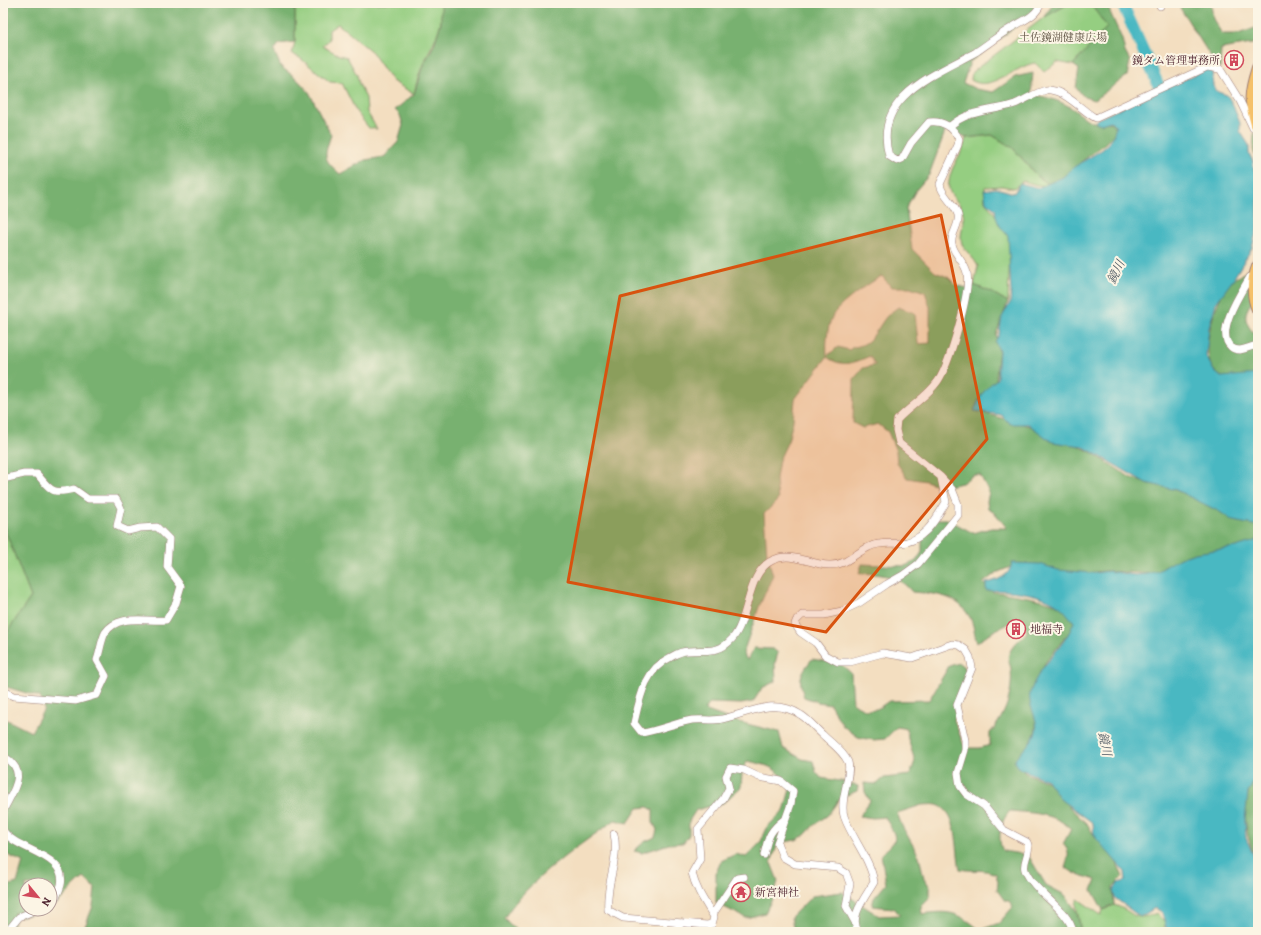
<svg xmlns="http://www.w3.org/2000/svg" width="1261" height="935" viewBox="0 0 1261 935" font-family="Alegreya,'Noto Serif JP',serif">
<rect width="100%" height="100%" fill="#fcf5e5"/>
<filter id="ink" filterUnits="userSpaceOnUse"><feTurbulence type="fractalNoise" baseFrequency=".025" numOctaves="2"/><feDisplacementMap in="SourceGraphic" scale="8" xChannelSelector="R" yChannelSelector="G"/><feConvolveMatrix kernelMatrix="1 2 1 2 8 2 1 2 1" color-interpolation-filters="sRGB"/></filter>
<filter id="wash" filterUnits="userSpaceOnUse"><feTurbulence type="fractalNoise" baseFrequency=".012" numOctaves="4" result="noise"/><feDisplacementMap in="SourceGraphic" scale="16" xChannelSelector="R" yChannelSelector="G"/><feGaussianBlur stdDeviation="0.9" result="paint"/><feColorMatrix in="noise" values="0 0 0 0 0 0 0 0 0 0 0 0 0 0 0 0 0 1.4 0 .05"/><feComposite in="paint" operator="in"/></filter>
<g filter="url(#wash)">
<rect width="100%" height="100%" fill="#f3dec0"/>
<!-- green -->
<path fill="#95ce81" stroke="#707656" d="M312 3H441C445 27 432 44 423 64 419 74 416 84 414 94L392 81 372 52 338 24 329 30V40L322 46 339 55 347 57 357 75 359 84 366 98 367 112 377 129 369 128 357 113 342 83 330 82 300 58 292 54 295 42V9L311 5Z
M1070 3H1090L1108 27 1073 65 1057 62 1044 72 1035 63C1015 66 991 93 971 80L972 72 1043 18Z
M992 135 1013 148 1036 175 1051 186 1037 185 1023 181 1014 188 1001 186 985 187V201L1012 237 1010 247 1008 302 991 292 974 285 978 266C974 258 966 252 962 244 958 234 967 221 962 210 958 199 946 195 949 181 951 165 963 154 966 138Z
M3 525 31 597 3 638Z
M1078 899 1101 915 1103 910 1114 905C1137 912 1130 923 1157 913L1160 918 1167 922 1162 932H1081L1076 904Z"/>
<!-- forest -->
<path fill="#78b16f" stroke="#61684d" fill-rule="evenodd" d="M3 3H312L311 5 295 9V42L279 44 274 51 281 67 295 77 309 92 331 135C324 157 322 158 340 174L365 160 384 157 398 142 403 125 400 115 395 110 414 94 423 65 434 45 441 23V3H1039L1032 14 970 62 963 83 976 89 993 92 1015 77 1033 73 1031 95C1045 96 1058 100 1070 107 1089 119 1087 125 1112 122L1117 130C1105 146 1096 150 1081 162 1071 171 1063 178 1051 186L1036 175 1013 148 992 135 966 138 946 129 929 175 916 190 906 208 912 249 935 272 948 277 957 286 968 288 974 285 991 292 1008 302 996 335 999 350 995 383 976 411 1033 427 1042 433 1049 440 1061 443 1075 444 1091 452 1131 478 1173 489 1258 525V544L1158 574 1105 571 1084 573 1054 571 1015 565 996 573 983 583 993 592C1009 593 1053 600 1065 609 1069 613 1072 620 1075 625L1045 663 1038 681 1036 730 1032 741 1017 763 1025 773 1048 782 1056 790 1067 805 1088 825 1095 837 1114 856 1123 877 1113 887 1114 905 1103 910 1092 890 1096 880 1074 873 1065 867C1068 857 1071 852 1063 844L1071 829C1055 813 1032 813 1010 811 1000 821 997 839 1003 851L1028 855 1046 885 1065 895 1077 912 1081 932H794L791 917 812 896 842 892 879 916 900 915 894 908 872 906 874 898 886 884 881 854C901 838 896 838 885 817L873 818 859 816 870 801 865 792 864 783 877 784 884 778 910 775 915 761 908 739 907 729 897 727 885 739 873 740 858 737 843 726 830 704 818 702 804 697C798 678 800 674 812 659L841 664 851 673 853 703 866 710 877 709 889 701 929 700 949 666 959 663 970 672 958 704 954 720 965 748H980L990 745V733C1006 715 1013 693 1011 669 1010 664 1007 658 1009 654 1012 645 1021 639 1027 632L1025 623 1011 622 988 634 977 643C974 635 974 623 969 616 956 594 935 594 912 592 899 575 880 574 859 573L862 564 905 566 916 561 922 552V534L934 519H947L973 533 991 528H1007L995 513 988 509 987 501 989 492 980 475H973L962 483 942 487 926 481 907 478 897 463 896 451 888 432 878 424 863 428 853 423 854 379 863 368 875 365 870 356C854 363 842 368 827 357L795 399 793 421 788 441 779 460 776 479 778 500 764 514 767 555 773 575 759 607 743 653 747 660 754 648 773 649 778 653 775 663 776 681 762 688 753 702 741 704 709 703 704 710 735 721 779 732 783 748 802 759 813 761 816 772 821 778 846 782 858 786 857 791 840 798 828 815 814 825 805 835 796 840 778 843 771 863 778 881 774 895 765 913 746 918 716 903V873L721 861 736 854 746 857 760 843 768 826 784 811 790 789C779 768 769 765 747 761L742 774 741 787 723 803 696 810 689 821V835L683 843 669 844 642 853 634 851 644 842 655 837 657 830 653 822V810L648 807 638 808 628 823 615 820C577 847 529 879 504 918L518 932H59L84 929 93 906 95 888 84 878C71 887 62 902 50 908V885H26V909H47L38 913 18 917 7 932H3V887L17 883 23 862 3 853V718L31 732 44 709 40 697 3 686V638L31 597 3 525ZM882 276 891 287H910L925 292 930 307V343L918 344 915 313 898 307C894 310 890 313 886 317 876 330 871 346 853 347L849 350 838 347 827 356C826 343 827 329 832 317 836 306 872 281 882 276ZM922 805C926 805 933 804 937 805 959 811 956 852 960 869 974 872 982 868 996 874L998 882 997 890 1005 901H1009L1013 907 999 923 980 930C958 912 950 910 922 914L921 906 930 897V887L924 878 919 856 902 826 897 813Z
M1054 3H1070L1043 18Z
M1090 3H1106L1122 39 1125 52 1130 61 1127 76 1094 100 1084 97 1076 88 1079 69 1073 65 1107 27Z
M1177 3H1211L1213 19 1222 34H1238L1258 27V43L1221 49 1220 68 1209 54Z
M1258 78V167L1253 149Z
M1258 246V297C1245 307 1241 319 1253 332H1258V376C1247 378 1232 382 1222 377 1193 364 1215 299 1230 282 1232 279 1237 277 1240 276 1252 268 1256 259 1258 246Z
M1258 774V863C1247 842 1241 813 1249 790 1251 785 1255 779 1258 774Z"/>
<!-- water -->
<path fill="#4ab8c2" stroke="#4a6c76" d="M1207 69 1212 70 1213 86 1218 92 1227 95 1232 103 1240 123V131L1249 145V154L1253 161 1254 170 1258 176V226L1252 248 1232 281 1216 303 1209 328 1206 356 1214 371 1221 377 1258 374V526L1233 521 1220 512 1176 490 1146 483 1082 446 1052 442 1028 424H1010L1001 415 974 411C979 397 985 388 997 379L999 350 995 342 999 334 1002 317 1010 303 1011 292 1008 236C1000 227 996 222 995 209L986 202 984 190 996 188 1014 193 1020 183 1038 188 1063 177 1074 167 1103 149 1112 139 1116 127 1111 121 1101 124 1095 122 1097 119Z
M1258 540V773L1248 793 1245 820 1246 838 1258 866V932H1167L1162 912 1155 908 1140 917 1115 898 1113 890 1118 883 1126 881 1125 872 1094 836 1093 823 1061 800 1047 780 1020 769 1014 761C1021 751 1033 742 1036 731 1039 718 1027 706 1030 693 1038 665 1064 649 1074 622 1069 617 1065 610 1059 606 1043 593 1006 589 986 591V583C998 580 1009 577 1012 563L1040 564 1058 570 1093 573 1109 571 1135 575 1146 574 1158 571 1180 558 1195 553 1236 547Z"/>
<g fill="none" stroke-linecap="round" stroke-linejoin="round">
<!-- river -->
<path stroke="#4ab8c2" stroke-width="12" d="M1122 3 1165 100"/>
</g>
</g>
<g filter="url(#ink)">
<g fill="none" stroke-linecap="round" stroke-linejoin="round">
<defs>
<path id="minor" d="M1041 3C1037 16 1022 21 1011 28 999 35 988 44 976 52 934 75 872 97 889 156L897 161 902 159 911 143 929 122C942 120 953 127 959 139L958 145 940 184C942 197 955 203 958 215 960 226 950 234 952 244 954 255 965 262 967 273 971 292 949 365 938 381 927 397 910 406 897 420L896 430 899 443 941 477 952 489 958 504V515L918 564 903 575 887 584 859 603 842 611 824 615H802L796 621 795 624 800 632 816 643 825 655 838 662H850L883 653 912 658 952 644 959 645 966 650 970 657 972 668 957 705 965 740V750L958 773 960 786 966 794 984 806 1004 830 1027 842C1032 852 1022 861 1025 870 1034 893 1069 909 1073 932
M1159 3 1160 6
M949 127C969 109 991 112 1015 104 1025 100 1035 93 1046 90 1049 89 1054 91 1058 92 1071 97 1089 116 1096 118L1207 67 1220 69 1240 101 1253 128 1257 130
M1255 277H1250C1242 291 1214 332 1231 347 1233 349 1236 350 1240 350 1246 349 1252 346 1258 345
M3 479 24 474H37C51 490 51 495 74 489L88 499H116L121 508 117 526 128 531 140 528 157 527 169 539 167 567 181 586 176 603 166 620C146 622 118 613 105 633 101 641 100 652 97 660L106 676 97 695 76 701 13 696 3 690
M3 756C30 771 13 791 3 811
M3 830C15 851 68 854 61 885 59 892 55 900 50 904
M614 834C620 860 605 884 608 910L623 918 707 925 712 924 714 917C705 902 696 890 692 873L700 859 698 829 723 799 729 788 726 776 730 768 744 770 759 777 781 781 793 791 791 804 777 843 783 857 795 864 838 868 846 873 850 884 846 906 855 922
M764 855C768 836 770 830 786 818
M713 914 737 878 744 877
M7 932 19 917 38 909
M673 932 682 923
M859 932C847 918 867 895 874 882 870 858 852 839 844 816 839 799 852 775 848 762 843 751 831 743 823 735 816 729 809 720 801 715 774 697 750 713 722 719 713 721 702 719 692 720 675 723 660 730 642 733L634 723C640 697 645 669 671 657 676 654 682 651 688 651 707 649 717 655 732 639 750 619 746 572 773 560 792 551 810 565 829 565 846 566 855 553 869 547 879 542 889 544 899 543 923 543 935 521 946 502L941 478"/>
<path id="primary" d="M1258 68C1249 96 1250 100 1258 128
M1258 267C1253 280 1252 296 1258 309"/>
</defs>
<!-- minor casing -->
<use href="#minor" stroke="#9e7e76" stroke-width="8"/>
<!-- primary casing -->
<use href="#primary" stroke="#9e7e76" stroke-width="14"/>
<!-- minor -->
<use href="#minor" stroke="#fff" stroke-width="7"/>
<!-- primary -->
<use href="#primary" stroke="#f5c16b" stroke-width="12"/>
</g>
</g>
<!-- marked area -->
<path fill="#d8530f" fill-opacity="0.2" stroke="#d8530f" stroke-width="3" stroke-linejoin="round" d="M941 215 987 439 826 632 568 582 620 296Z"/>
<!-- icons -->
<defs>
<symbol id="building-ring" viewBox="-11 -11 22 22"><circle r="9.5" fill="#fcf5e5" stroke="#d1495b" stroke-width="1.5"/><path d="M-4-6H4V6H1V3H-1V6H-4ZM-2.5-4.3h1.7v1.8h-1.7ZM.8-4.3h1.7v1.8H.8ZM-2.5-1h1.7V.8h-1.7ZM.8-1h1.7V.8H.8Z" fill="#d1495b"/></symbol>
<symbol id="temple-ring" viewBox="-11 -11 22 22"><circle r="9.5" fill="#fcf5e5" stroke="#d1495b" stroke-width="1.5"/><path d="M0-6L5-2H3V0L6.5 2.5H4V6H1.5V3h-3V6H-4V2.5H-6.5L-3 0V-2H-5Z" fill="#d1495b"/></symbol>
</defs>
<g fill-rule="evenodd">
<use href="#building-ring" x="1223" y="49" width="22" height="22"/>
<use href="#building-ring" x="1005" y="618" width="22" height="22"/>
<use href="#temple-ring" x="730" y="881" width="22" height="22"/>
</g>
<g text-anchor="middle" stroke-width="4" stroke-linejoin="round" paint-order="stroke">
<!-- park labels -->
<g font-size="11" fill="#605445" stroke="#fcf5e5">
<text x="1063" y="41">土佐鏡湖健康広場</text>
</g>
<!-- poi labels -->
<g font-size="11" fill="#4a1f2b" stroke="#fcf5e5" text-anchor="start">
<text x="1220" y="64" text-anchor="end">鏡ダム管理事務所</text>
<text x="1030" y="633">地福寺</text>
<text x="755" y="896">新宮神社</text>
</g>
<!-- water labels -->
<g font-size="12" font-style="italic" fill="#4a5560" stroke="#fcf5e5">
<text transform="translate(1116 272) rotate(-64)" y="4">鏡川</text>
<text transform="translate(1105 744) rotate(79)" y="4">鏡川</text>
</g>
</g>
<!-- margin -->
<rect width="1261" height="935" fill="none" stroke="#fcf5e5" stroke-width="16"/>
<!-- north arrow -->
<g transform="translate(38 897) rotate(119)"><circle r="19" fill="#fcf5e5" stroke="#b59f9b"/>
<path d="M0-3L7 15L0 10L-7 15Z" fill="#d1495b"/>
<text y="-6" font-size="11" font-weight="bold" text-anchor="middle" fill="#4a1f2b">N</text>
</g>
</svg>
